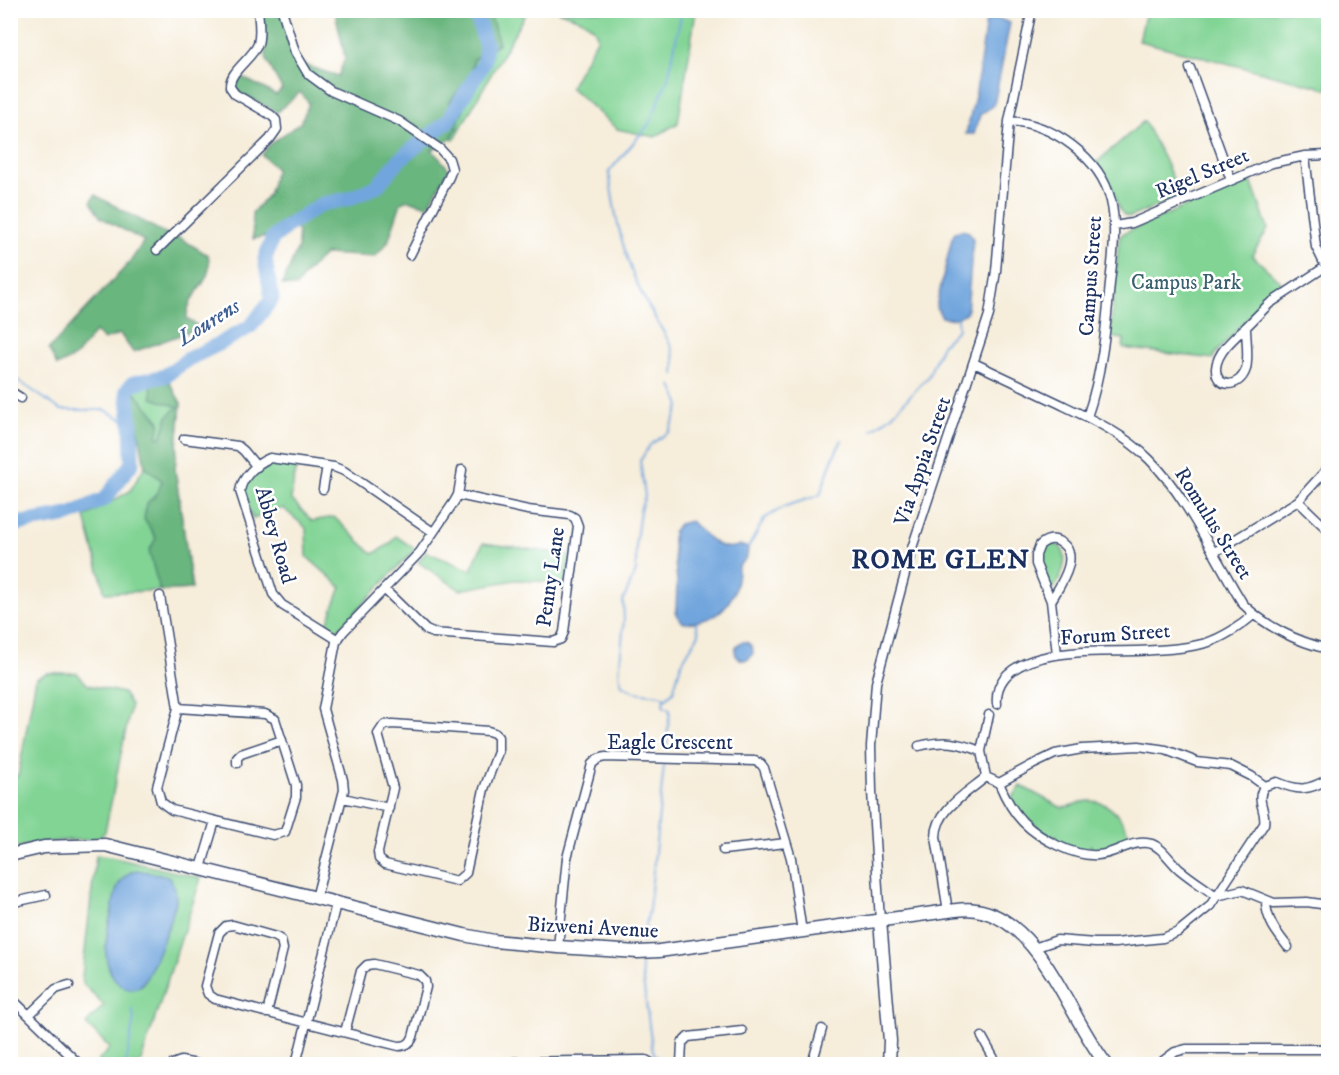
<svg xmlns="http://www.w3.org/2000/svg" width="1339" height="1075" viewBox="0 0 1339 1075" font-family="'IM FELL DW Pica',serif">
<rect width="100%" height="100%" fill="#fff"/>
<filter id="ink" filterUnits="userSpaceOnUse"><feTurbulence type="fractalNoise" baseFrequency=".0167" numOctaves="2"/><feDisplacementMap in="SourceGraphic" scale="12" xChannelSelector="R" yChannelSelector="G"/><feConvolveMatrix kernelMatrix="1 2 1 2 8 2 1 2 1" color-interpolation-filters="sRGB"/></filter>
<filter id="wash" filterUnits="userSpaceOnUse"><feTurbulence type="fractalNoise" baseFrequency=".008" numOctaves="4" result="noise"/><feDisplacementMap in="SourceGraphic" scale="24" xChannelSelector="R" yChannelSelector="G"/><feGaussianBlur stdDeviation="1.35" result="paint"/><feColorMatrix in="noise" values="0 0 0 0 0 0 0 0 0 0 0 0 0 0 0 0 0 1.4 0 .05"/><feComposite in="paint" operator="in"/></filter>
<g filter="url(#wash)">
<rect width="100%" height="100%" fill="#f6edda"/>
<!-- green -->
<path fill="#82d495" stroke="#4e827a" stroke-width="1.5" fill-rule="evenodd" d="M503 11H527L454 140 451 139 457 128 448 103 471 73 474 59 490 12 503 13Z
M557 11H696L678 123 655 137 617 129 570 87 597 39C599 22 570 16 557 11Z
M1146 11H1328V89L1139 41Z
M1144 121 1163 157 1181 196 1130 217 1124 215 1120 210 1110 185 1096 163Z
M1250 178 1268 229 1252 255 1283 284V288L1264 300 1215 354 1213 359 1123 348 1124 339 1110 337 1119 240 1122 234Z
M169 382 181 403 175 469 192 589 105 593 85 517 130 491 145 466 133 401V390L151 383Z
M270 462 296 465 291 499 312 521 334 517 373 554 390 544 396 536 415 549 339 629 333 631 325 629 341 587 307 557 306 528 283 508 253 519C250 511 243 499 244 490 244 478 260 466 270 462Z
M483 543 570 555 567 583 515 580 460 590 418 562 426 552 471 570Z
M1052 543C1053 543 1061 547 1061 548 1070 559 1060 582 1052 590L1049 588 1040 563 1044 546Z
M47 673H77L88 685 123 693 131 705 105 832 97 840C67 839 40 842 11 849V775L18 776 36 678Z
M1021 786 1062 808C1071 806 1082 801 1090 801 1113 801 1125 824 1133 841L1098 852 1092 849 1091 845 1086 851 1057 842 1055 839 1057 837 1056 835 1049 838 1038 831 1039 828 1035 825 1031 826 1010 801Z
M96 855 115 858 201 878 140 1064H101L98 1061 110 1048 86 1024 104 1005 83 984 82 977ZM137 870 169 877 176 900 175 906 168 928 143 984 137 988H126C101 972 104 940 111 915 116 896 115 876 137 870Z"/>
<!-- forest -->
<path fill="#69b67e" stroke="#42726e" stroke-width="1.5" d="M260 11H281L296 62 338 76 345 58 335 11H503V13H490L499 44 474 59 471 73 449 103 464 109 451 139 432 150 449 169 428 206 408 200 401 203 388 242 375 257 325 254 306 273 296 287 282 285 298 248V232L286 218 272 235 253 239 252 213 268 195 276 169 262 155 269 145 301 122 309 103 300 92 277 112 236 91 234 81 240 76 276 95 282 89 267 61Z
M95 195 166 234 180 238 208 255C216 283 185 294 187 319L197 325V329L133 352 120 334 104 340 95 332 75 357 57 366 49 349 130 262 144 241 100 217 91 202Z
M169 382 181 403 175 469 192 589 160 591 149 551 156 538 144 519 147 503 157 494 162 481 145 466 133 401V390L160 422 157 437 161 438 168 416 178 407 152 398 151 383Z"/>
<!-- water -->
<path fill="#71a5dd" stroke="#466a9e" stroke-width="1.5" d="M997 18 1010 23 994 105 980 115 974 134H966L976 92 986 20Z
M961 230 969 232 973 239 967 312C957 319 953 320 942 317L936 307 952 238 955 232Z
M691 521C705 534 719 555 740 545L748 548 747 557 738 567C738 602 719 622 684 623L679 619 676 612 677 581 673 544V532L679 524Z
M735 651a9 9 0 1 1 18 0a9 9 0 1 1-18 0Z
M137 870 169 877 175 888 176 900C172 916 152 975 141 985 136 990 129 990 124 987 97 970 107 934 112 910 115 892 118 875 137 870Z"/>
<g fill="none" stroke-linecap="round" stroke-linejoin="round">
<!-- stream -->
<path stroke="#71a5dd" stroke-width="2" d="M674 374C678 348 664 335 653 314 645 301 638 287 632 272 620 240 613 205 609 172L649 124 668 79 682 10
M10 375 61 410H105L131 424
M872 430 891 416 928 377 942 345 958 329 957 319
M748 548 765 518 786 506 820 495 832 460 842 440
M664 700 673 692 681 664 699 634 696 623
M666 748 670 710 663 706 664 696C645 691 640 697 622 685L619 674 624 619 623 601 636 571V541L640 510 645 496 640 461 650 445 669 432 680 406 672 385
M642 943 649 910 664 765
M641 966 652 1047 655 1055 667 1064
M126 1064 134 1018 132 1009
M708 1064H709"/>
<!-- river -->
<path stroke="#71a5dd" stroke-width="15" d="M10 525 69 515 105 499 132 463 131 424 127 390 133 383 165 376 188 359 219 344 251 326 272 299 265 259 272 239 287 226 322 204 348 199 377 186 400 159 448 121 484 63 486 46 475 10"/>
</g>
</g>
<g filter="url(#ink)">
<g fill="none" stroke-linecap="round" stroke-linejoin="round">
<defs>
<path id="street" d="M282 10 295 52 308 74 331 91 399 121 440 149 449 159 452 169 449 177 410 255
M1190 68 1231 180
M1009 121C1052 123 1101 158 1111 201 1117 227 1113 255 1110 283 1106 328 1102 374 1087 417
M1305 156 1316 247 1328 271
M1115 226 1132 223 1272 163 1305 156 1328 155
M157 250 270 139 277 129 276 120 271 115 235 94 230 87C229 71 252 59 258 44 261 33 259 21 258 10
M1246 327C1246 341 1249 355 1246 369 1240 389 1215 389 1216 368 1217 352 1235 337 1246 327Z
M1246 327 1269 304 1325 267
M974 363C1001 376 1029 389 1056 402 1089 418 1123 433 1149 459 1187 496 1215 559 1243 604 1266 627 1298 642 1328 649
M10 391 21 398
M184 439 238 446 244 451 257 467
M323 489 327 466
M1298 501 1328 530
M1213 553 1298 501 1328 468
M384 589 426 630 433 633 553 642 561 639 564 632 578 526 575 518 570 515 528 510 458 495
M160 596 178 708 157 787 161 802 172 810 273 835 285 832 296 797V785L275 719 265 714 178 708
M1051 601C1059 587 1084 553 1058 541 1052 538 1046 540 1040 545L1036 555V564L1051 601 1057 654
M338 640 282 605 273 594 240 491C242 477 257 463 270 458L334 467 344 471 433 532
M997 704C992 645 1099 652 1137 651 1160 650 1183 649 1206 643 1222 638 1241 626 1253 615
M989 715 981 751 986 777 999 783
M393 724 488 731 494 733 498 737V752L484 789 466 873 457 881 385 864 379 859 378 852 393 788 378 734 384 725Z
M919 746C946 740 956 742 981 751
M237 763V758L241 754 282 740
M999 783 1032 765 1055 754 1082 749 1139 746 1166 750 1197 762 1231 766 1251 776 1265 786
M999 783C1005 797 1012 811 1023 822 1040 839 1074 857 1098 855 1116 854 1134 838 1152 844 1163 848 1170 861 1179 869 1191 879 1204 887 1216 896
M1265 786 1277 782C1298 791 1308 791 1328 779
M343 798 389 808
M723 850 786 843
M201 868 215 821
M1216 896 1242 890 1274 903 1307 902 1328 905
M316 898 344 790 343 780 323 709 336 642 343 632 420 552 454 502 458 495 462 470
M1266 901C1266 920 1277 933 1288 947
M10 903 46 895
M948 911 936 837C936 810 967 793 986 777
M880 921 872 791 871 746 876 683 912 548 989 315 996 271 1009 121 1031 14
M558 947 567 858 592 764 598 759 605 757 755 761 761 764 764 768 791 858 802 932
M1034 948 1057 940 1095 943H1115L1163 938 1178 932 1210 906 1264 824C1267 810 1254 799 1265 786
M10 997 79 1064
M267 1013 283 949 281 940 276 937 233 925 226 926 219 933 205 986 208 994 215 999C276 1015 337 1031 399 1046 406 1046 410 1044 413 1037L426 987 425 981 419 975 374 964 367 965 361 971 345 1032
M29 1015 56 989 69 985
M982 1037 997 1064
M173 1064 181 1061 197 1064
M296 1064 336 904
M508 1064 514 1062 639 1060H646L653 1064
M681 1064 682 1043 688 1037 742 1031
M812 1064 822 1029
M1159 1064 1175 1052 1186 1049H1328"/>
<path id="secondary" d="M10 855 44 847 105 845 464 935 494 941 558 947 638 952 659 951 948 911C957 910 967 908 976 910 1041 920 1069 1018 1106 1064
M880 921 890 1041 889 1064"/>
</defs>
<!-- street casing -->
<use href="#street" stroke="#3c4c71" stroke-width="11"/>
<!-- secondary casing -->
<use href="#secondary" stroke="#3c4c71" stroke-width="15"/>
<!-- street -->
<use href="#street" stroke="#fff" stroke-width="8"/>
<!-- secondary -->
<use href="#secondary" stroke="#fff" stroke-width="12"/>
</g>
</g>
<g text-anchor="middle" stroke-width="5" stroke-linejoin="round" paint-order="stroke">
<!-- street labels -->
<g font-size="21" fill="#1b2f5e" stroke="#fff">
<text transform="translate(1202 173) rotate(-23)" y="7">Rigel Street</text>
<text transform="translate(1090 276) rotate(-86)" y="7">Campus Street</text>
<text transform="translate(922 461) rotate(-71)" y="7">Via Appia Street</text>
<text transform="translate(1214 523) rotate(58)" y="7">Romulus Street</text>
<text transform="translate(276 535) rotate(74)" y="7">Abbey Road</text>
<text transform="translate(550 577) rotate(-82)" y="7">Penny Lane</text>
<text transform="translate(1115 634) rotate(-4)" y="7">Forum Street</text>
<text x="670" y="749">Eagle Crescent</text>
<text transform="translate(593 927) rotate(3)" y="7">Bizweni Avenue</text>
</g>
<!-- park labels -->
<g font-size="21" fill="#3a616e" stroke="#fff">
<text x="1186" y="289">Campus Park</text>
</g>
<!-- water labels -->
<g font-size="22" font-style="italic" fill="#3d5e91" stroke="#fff">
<text transform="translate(208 321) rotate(-32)" y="8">Lourens</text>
</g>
<!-- district labels -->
<g font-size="27" font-weight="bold" letter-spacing="1.5" fill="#1b2f5e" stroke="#fff">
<text x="941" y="568">ROME GLEN</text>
</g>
</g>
<!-- margin -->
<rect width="1339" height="1075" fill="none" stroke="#fff" stroke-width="36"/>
</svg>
